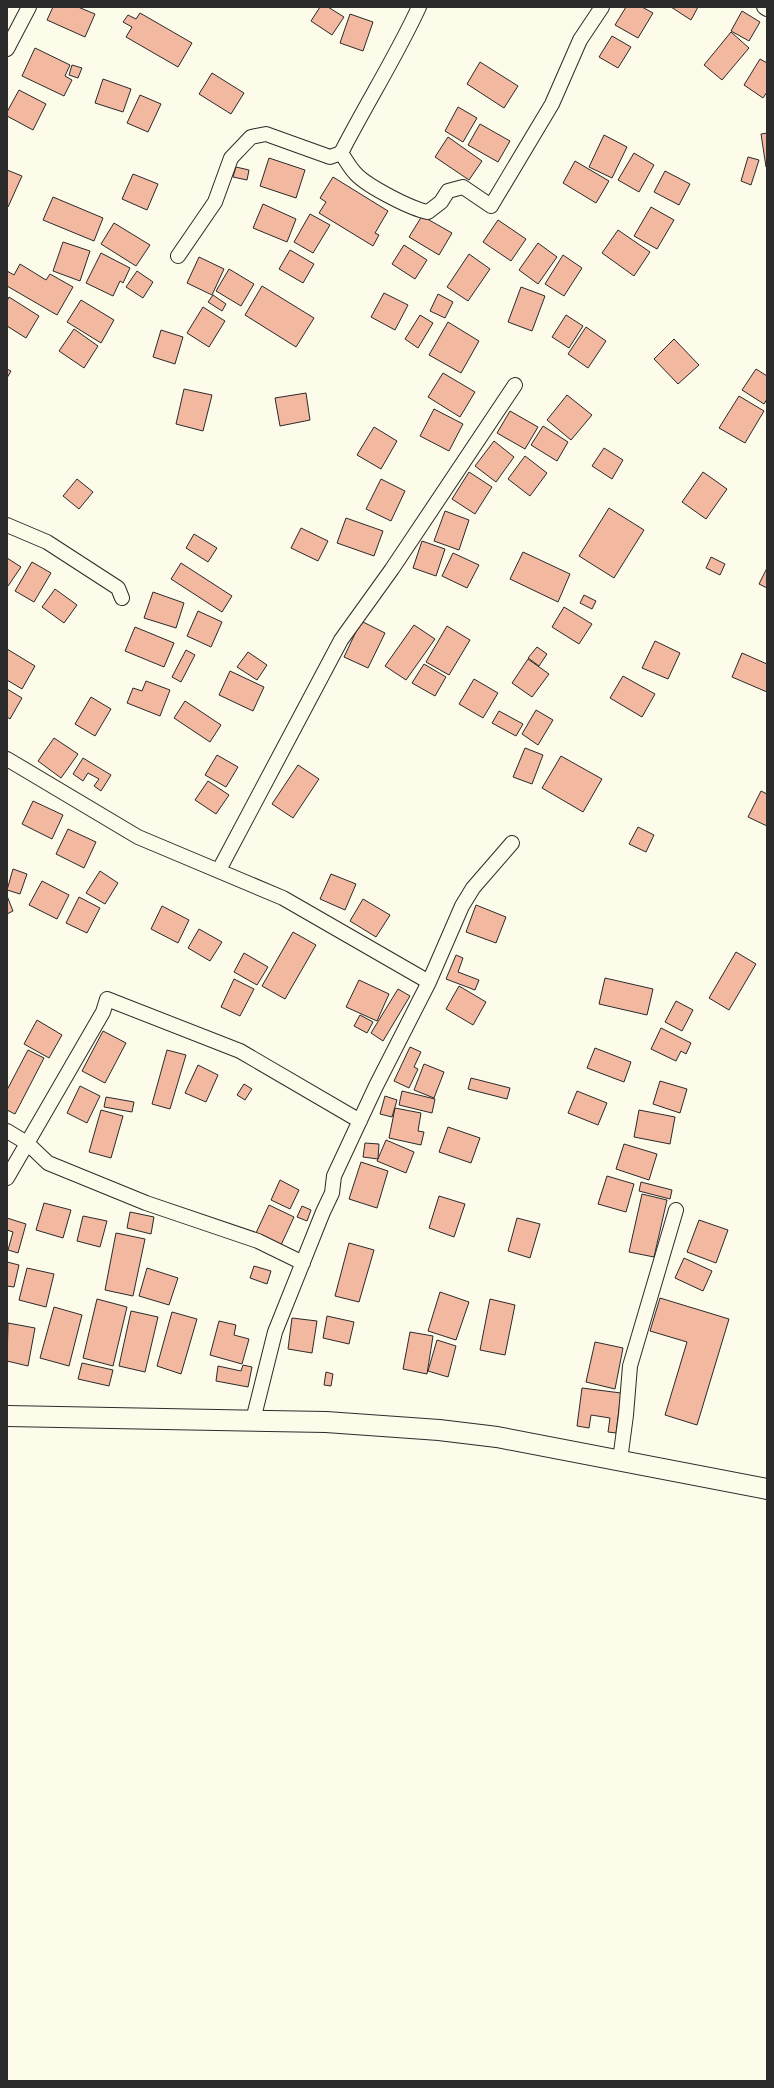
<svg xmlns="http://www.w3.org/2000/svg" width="774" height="2088" viewBox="0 0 774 2088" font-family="Arial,sans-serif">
<rect width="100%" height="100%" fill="#fdfbea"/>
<!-- building -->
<path fill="#f2b8a0" stroke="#2b2b2b" d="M53 7H78L95 14 85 37 47 20Z
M320 7H328L344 17 332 35 311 21Z
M626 7H642L653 13 638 38 615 25Z
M671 7H698L691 20Z
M742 11 760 22 749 41 731 31Z
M140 13 192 43 178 67 126 37 132 27 123 22 128 15 136 19Z
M350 14 373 22 363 51 340 43Z
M731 32 749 48 722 80 704 65Z
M612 36 631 47 618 68 599 57Z
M35 48 70 65 65 76 72 80 64 96 22 76Z
M760 59 767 63V92L763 98 744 85Z
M480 62 518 86 504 108 467 84Z
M72 65 82 68 78 78 69 75Z
M212 73 244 93 231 114 199 94Z
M103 79 131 89 123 112 95 103Z
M19 90 46 104 33 130 7 116V112Z
M140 95 161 104 148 132 127 123Z
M458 107 477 118 463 142 445 131Z
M480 124 510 141 498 162 468 145Z
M767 133V167H766L761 134Z
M604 135 627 147 612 178 589 167Z
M448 137 482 161 469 180 435 157Z
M634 153 654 165 639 192 618 180Z
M748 157 759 160 751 185 741 181Z
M269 158 305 170 296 198 260 186Z
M575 161 609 181 596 203 563 183Z
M236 167 249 170 247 180 233 177Z
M7 170 22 176 8 207H7Z
M665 171 690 184 679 205 654 192Z
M133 174 158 184 147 210 122 199Z
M333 177 388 211 375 233 379 235 373 246 319 213 326 202 320 198Z
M53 197 103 218 94 241 43 220Z
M263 204 296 219 287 242 253 228Z
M651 207 674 220 657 249 634 236Z
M310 214 330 225 313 253 294 242Z
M422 216 452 233 439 255 409 237Z
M498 220 526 239 511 261 483 242Z
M114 223 150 245 136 266 101 244Z
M618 230 650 252 634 276 602 253Z
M63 242 90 251 80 281 53 271Z
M538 243 557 257 538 284 519 270Z
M404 245 427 260 415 279 392 264Z
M290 250 314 264 303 283 279 269Z
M101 253 130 268 123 283 120 281 113 296 86 283Z
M469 254 490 269 468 301 447 287Z
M563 255 582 268 564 296 545 284Z
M199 257 224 269 212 295 187 283Z
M20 264 46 280 50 274 73 287 57 315 7 286V271L14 275Z
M229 269 254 284 241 306 216 291Z
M137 271 153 282 143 298 126 287Z
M262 286 314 318 296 347 245 315Z
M521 287 545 296 532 331 508 322Z
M384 293 408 305 395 330 371 317Z
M438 294 453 302 445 318 430 311Z
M213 295 226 304 222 311 208 302Z
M9 297 39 316 26 338 7 326V301Z
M81 300 114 320 101 343 67 322Z
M203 307 225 321 209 347 187 333Z
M420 315 433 323 418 348 405 339Z
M566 315 583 326 569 348 552 337Z
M448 322 479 341 461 373 429 355Z
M586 327 606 341 588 368 568 354Z
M74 329 98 346 84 368 59 351Z
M161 330 183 337 175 364 153 357Z
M674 339 699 365 678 384 654 359Z
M7 369 11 371 7 378Z
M756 369 767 376V399L764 404 742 390Z
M443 373 475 392 460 417 428 397Z
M184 389 212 395 203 431 176 424Z
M306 393 310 420 280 426 275 398Z
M567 395 592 415 571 440 547 420Z
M739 396 764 411 745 443 719 428Z
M434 409 463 424 449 451 420 436Z
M510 411 538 427 525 449 497 433Z
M543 426 568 442 557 461 531 445Z
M374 427 397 441 381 469 357 455Z
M494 441 514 457 496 482 475 466Z
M604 448 623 460 612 479 592 466Z
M525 456 547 473 530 496 508 479Z
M469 472 492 487 475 514 452 499Z
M703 472 727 489 706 519 682 502Z
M77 479 93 492 79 509 63 496Z
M381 479 405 491 391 521 366 509Z
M609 508 644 530 614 578 579 556Z
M445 511 469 520 459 550 434 541Z
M346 518 383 531 374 556 337 543Z
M301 528 328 541 318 561 291 548Z
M194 534 217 548 208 562 186 548Z
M422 541 445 549 436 576 413 568Z
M523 552 570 574 558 602 510 579Z
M453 553 479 565 467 588 442 576Z
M711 557 725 564 720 575 706 568Z
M7 558 21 567 8 586H7Z
M32 562 51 573 34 602 15 591Z
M181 563 232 596 222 612 171 579Z
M767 568V588L759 584Z
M55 589 77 605 64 623 42 607Z
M153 592 184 603 176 628 144 618Z
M584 595 596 601 592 609 580 603Z
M564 607 592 624 579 644 552 627Z
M198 611 222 622 211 647 187 636Z
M361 621 385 633 368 668 344 657Z
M414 625 435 639 406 680 385 666Z
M447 626 470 640 449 675 426 662Z
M135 627 174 643 164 667 125 651Z
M655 641 680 653 668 679 642 668Z
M537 647 547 654 539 666 528 658Z
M7 649 35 666 22 689 7 680Z
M186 650 195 655 181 682 172 677Z
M248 652 267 665 257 680 237 667Z
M742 653 767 664V692L732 677Z
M528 659 549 674 532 697 512 683Z
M424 664 446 677 435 696 412 683Z
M230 671 264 687 253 711 219 695Z
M623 676 655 694 642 717 610 698Z
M474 679 498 693 483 718 459 704Z
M146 681 170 690 160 716 127 703 133 688 142 691Z
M7 689 22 698 10 719 7 717Z
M91 697 111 709 95 736 75 724Z
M185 701 221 725 210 742 174 718Z
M536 710 553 720 538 745 522 734Z
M499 711 523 724 516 736 492 723Z
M54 738 78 754 61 778 38 761Z
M525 748 543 755 532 784 513 777Z
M217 755 238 767 226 787 205 775Z
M561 756 602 779 583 812 542 788Z
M83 758 111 775 101 791 94 786 99 779 88 773 83 781 73 774Z
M298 765 319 779 293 818 272 804Z
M208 781 229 795 216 814 195 800Z
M761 791 767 794V826L748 817Z
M33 801 63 815 52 839 22 824Z
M638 827 654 835 646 852 629 844Z
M68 829 96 842 84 868 56 854Z
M13 869 27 874 20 894 7 890Z
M100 871 118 883 105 904 86 893Z
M331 874 356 884 345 910 320 899Z
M42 881 69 895 57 919 29 905Z
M7 896 13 911 7 914Z
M79 897 100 908 87 933 66 923Z
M363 899 390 915 376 937 350 921Z
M476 905 506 917 496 943 466 932Z
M162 906 189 920 178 943 151 929Z
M199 929 222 942 210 961 188 948Z
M293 932 316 945 285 999 262 986Z
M736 952 756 964 729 1010 709 998Z
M244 953 268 967 257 985 234 972Z
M456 955 463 958 458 972 479 980 475 990 446 979Z
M605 978 653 989 647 1015 599 1004Z
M234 979 254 989 240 1016 221 1007Z
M359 980 389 994 377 1021 346 1007Z
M459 986 486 1002 473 1025 446 1009Z
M398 989 410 996 383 1041 371 1033Z
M676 1001 693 1010 682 1031 665 1022Z
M360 1015 373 1022 367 1033 354 1026Z
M37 1020 62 1035 49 1058 24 1044Z
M661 1028 691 1043 686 1054 681 1051 676 1061 651 1049Z
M103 1031 126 1043 105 1083 82 1071Z
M410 1047 421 1052 414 1067 418 1069 409 1088 394 1081Z
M595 1048 631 1062 624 1082 587 1068Z
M28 1050 44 1058 15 1114 7 1110V1090Z
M167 1050 186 1055 170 1109 152 1104Z
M424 1064 444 1072 434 1098 414 1090Z
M198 1065 218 1075 206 1102 185 1093Z
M471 1078 510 1088 507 1099 468 1089Z
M660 1081 687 1089 680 1113 653 1104Z
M244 1084 252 1089 245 1100 237 1095Z
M80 1086 100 1096 87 1123 67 1113Z
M402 1091 435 1099 432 1113 399 1105Z
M577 1091 607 1103 598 1125 568 1113Z
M385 1096 397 1100 392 1117 380 1114Z
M106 1097 134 1102 132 1112 104 1107Z
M395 1108 421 1113 418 1131 424 1132 421 1145 389 1138Z
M101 1110 123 1116 111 1158 89 1152Z
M639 1110 675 1117 670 1144 634 1137Z
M448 1127 480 1138 471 1163 439 1152Z
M386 1140 414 1152 406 1173 377 1161Z
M365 1143 379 1144 378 1159 363 1157Z
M624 1144 657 1154 649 1180 616 1169Z
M361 1162 388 1171 377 1208 349 1199Z
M607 1176 634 1184 626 1212 598 1204Z
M280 1180 299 1190 290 1209 271 1200Z
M641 1182 672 1190 670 1199 639 1191Z
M642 1194 667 1200 654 1257 629 1252Z
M439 1196 465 1204 454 1237 429 1228Z
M44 1203 71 1210 63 1238 36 1230Z
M269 1205 294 1217 281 1245 256 1233Z
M302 1206 311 1210 307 1221 297 1217Z
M130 1212 154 1217 151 1234 127 1228Z
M83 1216 107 1221 100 1247 77 1241Z
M7 1218 26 1224 18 1253 8 1250 13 1232 7 1230Z
M517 1218 540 1224 530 1258 508 1251Z
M699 1220 728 1230 716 1263 687 1252Z
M116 1233 145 1239 133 1296 105 1290Z
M349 1243 374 1250 359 1302 335 1296Z
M684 1258 712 1271 703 1291 675 1278Z
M7 1262 19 1265 14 1287 7 1286Z
M254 1266 271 1271 267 1284 250 1278Z
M27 1268 54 1274 46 1307 19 1300Z
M147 1268 178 1278 169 1305 139 1296Z
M440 1292 469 1302 456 1340 428 1331Z
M660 1298 729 1319 697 1425 665 1415 687 1342 650 1331Z
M97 1299 127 1307 113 1366 83 1358Z
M490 1299 515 1305 505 1355 480 1350Z
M54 1307 82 1315 69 1366 40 1358Z
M131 1311 158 1317 145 1372 119 1366Z
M172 1312 197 1319 181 1374 157 1366Z
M327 1316 354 1322 349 1344 323 1338Z
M292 1318 317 1321 312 1353 288 1349Z
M219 1321 236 1325 234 1335 249 1339 242 1364 210 1355Z
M8 1323 35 1328 28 1366 7 1361Z
M410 1332 433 1336 427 1374 403 1369Z
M437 1340 456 1346 448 1377 428 1371Z
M595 1342 623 1348 615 1389 586 1382Z
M82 1363 113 1370 109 1386 78 1379Z
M243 1365 252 1367 248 1387 216 1381 218 1366 241 1371Z
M326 1372 333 1374 331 1386 324 1385Z
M582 1388 621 1393 616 1433 608 1432 610 1418 591 1415 589 1428 577 1426Z"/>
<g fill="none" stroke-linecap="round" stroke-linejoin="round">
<defs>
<path id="minor" d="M764 7 767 9
M7 49 29 7
M341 153C346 160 350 168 356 174 367 186 411 209 428 212L441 202 448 191 463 187 491 206 552 104 580 40 602 7
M178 256 215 202 231 158 251 137 266 134 330 157 341 153C366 104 396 57 419 7
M7 525 47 542 118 588 122 598
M7 759 138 837 283 898 429 982
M219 870 341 640 392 569 515 385
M7 1131 27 1143 48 1163 146 1203 258 1241 303 1263
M7 1178 103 1012 107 999 240 1051 360 1121
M253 1420 275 1332 323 1212 332 1193 334 1176 376 1086 429 982 462 906 473 888 512 843
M620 1460 626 1415 630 1366 676 1210"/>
<path id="secondary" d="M7 1416 326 1422 439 1430 497 1437 767 1489"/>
</defs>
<!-- minor casing -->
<use href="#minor" stroke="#2b2b2b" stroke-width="16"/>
<!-- secondary casing -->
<use href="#secondary" stroke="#2b2b2b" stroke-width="22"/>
<!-- minor -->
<use href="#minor" stroke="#fdfbea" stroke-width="14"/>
<!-- secondary -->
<use href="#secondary" stroke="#fdfbea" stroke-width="20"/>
</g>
<!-- border -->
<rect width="774" height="2088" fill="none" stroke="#2b2b2b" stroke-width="16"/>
</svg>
